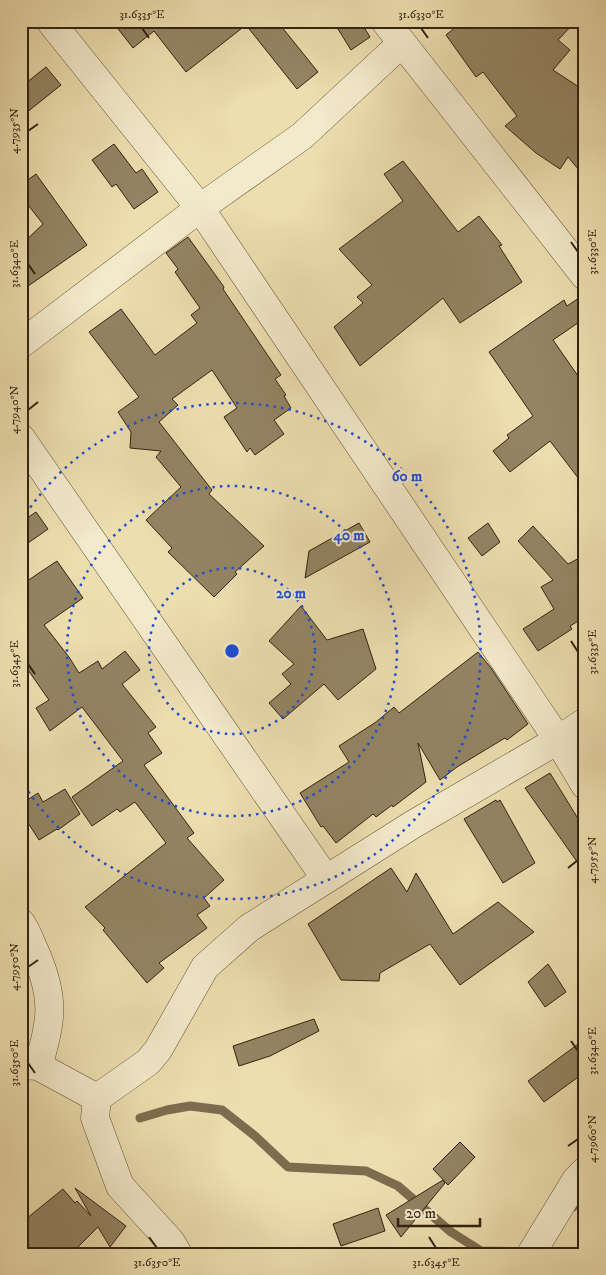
<svg xmlns="http://www.w3.org/2000/svg" width="606" height="1275" viewBox="0 0 606 1275" font-family="'IM FELL DW Pica',serif">
<rect width="100%" height="100%" fill="#eddeaf"/>
<filter id="stains"><feTurbulence type="fractalNoise" baseFrequency=".004" numOctaves="4"/><feColorMatrix values="0 0 0 0 .2 0 0 0 0 .09 0 0 0 0 .02 0 0 0 .5 -.17"/></filter>
<radialGradient id="worn" r=".72"><stop offset=".6" stop-color="#630" stop-opacity="0"/><stop offset="1" stop-color="#630" stop-opacity=".3"/></radialGradient>
<g fill="none" stroke-linecap="round" stroke-linejoin="round">
<!-- stream -->
<path stroke="#7c6d4f" stroke-width="9" d="M140 1118 167 1110 190 1106 222 1110 255 1136 288 1167 366 1171 398 1186 451 1232 481 1251 528 1252
M573 1207 585 1195"/>
</g>
<!-- building -->
<path fill="#938463" stroke="#322311" d="M112 21H277L318 72 297 89 246 25 186 72 154 31 133 48Z
M333 21H360L370 37 351 50Z
M463 21H576L558 40 570 50 553 70 585 91V177L568 157 560 169 536 153 505 126 517 116 483 72 476 77 446 35Z
M46 67 61 85 21 117V87Z
M114 144 136 173 142 169 158 192 134 209 116 184 112 187 92 160Z
M403 161 458 232 479 216 502 245 499 246 522 282 460 323 443 298 360 366 334 327 363 303 357 297 372 285 339 249 403 201 384 174Z
M36 174 87 245 21 291V245L43 224 21 196V185Z
M188 237 224 287 223 289 281 375 275 379 286 395 284 396 291 408 274 420 284 434 255 455 250 448 247 452 224 417 237 408 212 370 172 399 178 405 159 422 212 490 209 494 264 546 235 572 237 574 214 597 168 552 172 548 146 520 181 487 156 457 161 451 130 448 131 432 118 412 139 397 89 332 121 309 155 355 197 323 191 315 200 308 175 272 178 269 166 253Z
M585 294V318L553 340 585 386V487L550 441 510 472 493 451 509 438 507 435 533 416 489 352 564 300 567 306Z
M36 512 48 529 21 548V522Z
M359 523 370 542 305 578 309 551Z
M488 523 500 542 482 556 468 538Z
M533 526 568 564 585 555V617L570 626 572 629 538 651 523 629 554 609 541 587 553 580 518 541Z
M57 561 83 598 44 625 69 657 79 673 98 661 102 669 125 651 140 670 122 684 156 727 148 733 162 753 144 765 194 833 187 838 224 880 204 898 210 906 197 915 207 928 159 963 164 968 147 983 103 930 105 928 85 907 166 843 135 802 120 812 117 809 92 826 72 797 123 761 82 707 50 731 36 708 49 700 21 660V585Z
M301 606 327 640 363 629 376 669 338 700 324 684 283 719 269 703 291 684 282 674 294 664 269 641Z
M478 652 491 668 528 724 507 740 505 738 457 767 440 780 418 743 426 782 393 807 392 805 376 817 373 814 336 843 323 826 321 827 300 793 349 762 339 746 376 722 394 707 399 713Z
M550 773 585 830V873L525 788Z
M65 789 80 814 58 830 57 829 39 840 21 812V804L38 793 43 802Z
M496 800 497 802 500 800 535 863 503 883 464 819Z
M391 868 407 892 416 873 453 934 498 902 534 932 460 985 430 944 380 973 379 981 341 980 308 924Z
M548 964 566 992 545 1007 528 982Z
M314 1019 319 1031 270 1056 239 1066 233 1046Z
M585 1039V1072L544 1102 528 1081Z
M460 1142 475 1157 448 1185 433 1169Z
M443 1180 445 1183 401 1237 386 1215Z
M75 1188 126 1226 110 1247 98 1227 71 1254H21V1223L63 1189 75 1203 77 1201 91 1216Z
M378 1208 385 1231 341 1246 333 1224Z"/>
<g fill="none" stroke-linecap="round" stroke-linejoin="round">
<defs>
<path id="street" d="M50 21 200 208 558 740 585 785
M385 21 585 276
M21 344 200 208 302 136 402 43
M21 438 326 879
M21 923C28 933 31 944 36 954 55 999 52 1021 38 1066
M21 1065 38 1066 97 1098
M178 1254 171 1242 120 1186 95 1118 97 1098 148 1062 158 1050 205 967 249 928 412 825 558 740 585 722
M531 1254 576 1180 585 1171"/>
</defs>
<!-- street casing -->
<use href="#street" stroke="#615238" stroke-width="29"/>
<!-- street -->
<use href="#street" stroke="#f3eacb" stroke-width="28"/>
</g>
<!-- ticks -->
<path fill="none" stroke="#322311" stroke-width="2" d="M142 28 149 38M421 28 428 38M28 131 38 124M571 242 578 252M28 264 35 274M28 410 38 402M571 641 578 652M28 664 35 674M568 868 578 860M28 967 38 960M571 1041 578 1051M28 1063 35 1073M568 1146 578 1139M149 1237 157 1248M429 1237 436 1248"/>
<!-- distance rings -->
<g fill="none" stroke="#1d4ed8" stroke-width="2.5" stroke-dasharray="2.5 5">
<circle cx="232" cy="651" r="83"/>
<circle cx="232" cy="651" r="165"/>
<path d="M22 520A248 248 0 1 1 22 782"/>
</g>
<circle cx="232" cy="651" r="8" fill="#1d4ed8" stroke="#f3eacb" stroke-width="2.5"/>
<g font-size="15" text-anchor="middle" font-weight="bold" fill="#1d4ed8" stroke="#f3eacb" stroke-width="4" stroke-linejoin="round" paint-order="stroke">
<text x="407" y="481">60 m</text>
<text x="349" y="540">40 m</text>
<text x="291" y="598">20 m</text>
</g>
<!-- margin -->
<rect width="606" height="1275" fill="none" stroke="#eddeaf" stroke-width="55"/>
<!-- scale -->
<path d="M398 1218v8h82v-8" fill="none" stroke="#322311" stroke-width="2.5"/>
<text x="406" y="1218" font-size="15" fill="#322311" stroke="#f3eacb" stroke-width="4" paint-order="stroke">20 m</text>
<rect x="28" y="28" width="550" height="1220" fill="none" stroke="#322311" stroke-width="2"/>
<g font-size="12" text-anchor="middle" fill="#322311">
<text x="142" y="18">31.6335°E</text>
<text x="421" y="18">31.6330°E</text>
<text transform="translate(14 131) rotate(-90)" y="4">4.7935°N</text>
<text transform="translate(592 252) rotate(-90)" y="4">31.6330°E</text>
<text transform="translate(14 264) rotate(-90)" y="4">31.6340°E</text>
<text transform="translate(14 410) rotate(-90)" y="4">4.7940°N</text>
<text transform="translate(592 652) rotate(-90)" y="4">31.6335°E</text>
<text transform="translate(14 664) rotate(-90)" y="4">31.6345°E</text>
<text transform="translate(592 860) rotate(-90)" y="4">4.7955°N</text>
<text transform="translate(14 967) rotate(-90)" y="4">4.7950°N</text>
<text transform="translate(592 1051) rotate(-90)" y="4">31.6340°E</text>
<text transform="translate(14 1063) rotate(-90)" y="4">31.6350°E</text>
<text transform="translate(592 1139) rotate(-90)" y="4">4.7960°N</text>
<text x="157" y="1266">31.6350°E</text>
<text x="436" y="1266">31.6345°E</text>
</g>
<rect width="100%" height="100%" filter="url(#stains)"/>
<rect width="100%" height="100%" fill="url(#worn)"/>
</svg>
